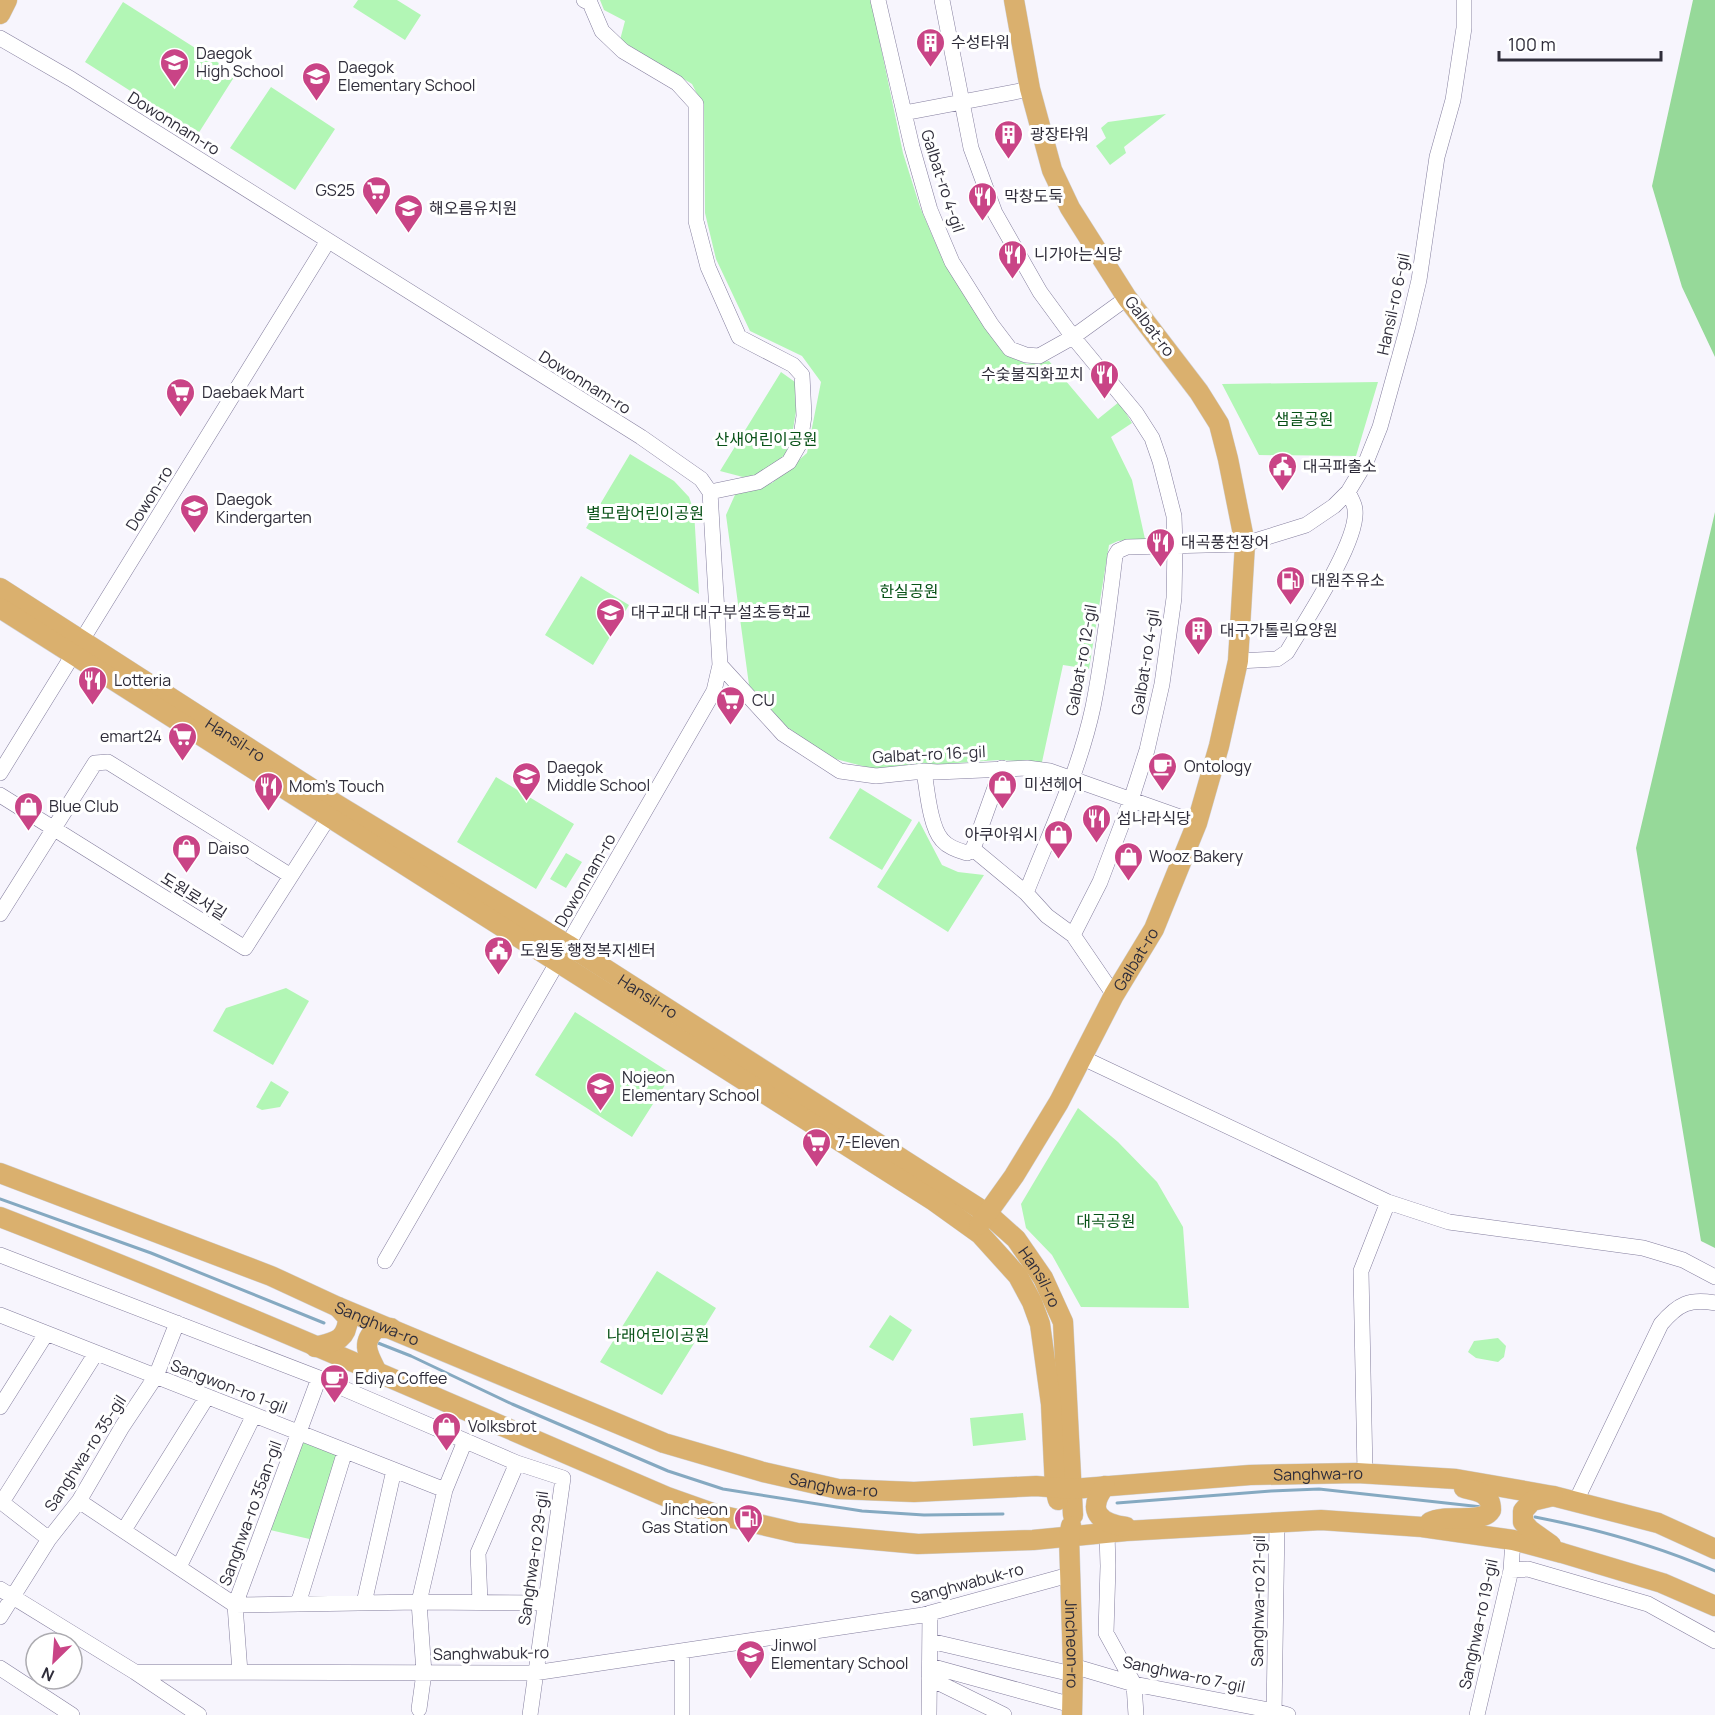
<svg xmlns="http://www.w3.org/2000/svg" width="1715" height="1715" viewBox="0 0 1715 1715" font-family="Manrope,'Noto Sans KR',sans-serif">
<rect width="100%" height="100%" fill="#f7f5fd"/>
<!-- green -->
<path fill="#b2f6b5" d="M358 0H397L421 15 405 40 353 7Z
M600 0H871L903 153 920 207 941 256 1006 355 1027 364 1049 361 1098 419 1119 402 1132 423 1111 437 1132 480 1145 539 1118 541 1109 545 1089 669 1063 665 1042 762 999 760 874 769 828 757 782 723 749 685 726 515 738 488 772 483 807 453 821 382 802 356 750 331 716 259 705 213 704 108 692 84 620 40 625 21 604 10Z
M123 2 236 74 198 134 85 62Z
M271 87 335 129 295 190 230 148Z
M1166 114 1124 147 1126 153 1110 165 1096 146 1106 138 1101 128 1108 122Z
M781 372 795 382 796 411 792 436 785 455 759 475 743 477 720 471Z
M1378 382 1356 456 1259 455 1222 384Z
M630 454 674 481 689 497 694 511 699 594 586 528Z
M581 576 629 605 593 665 545 635Z
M496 777 574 824 536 889 457 842Z
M860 788 912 820 882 870 829 838Z
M919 821 942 865 958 872 984 875 948 932 877 887Z
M566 853 582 862 566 888 550 879Z
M286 988 309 1001 273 1065 213 1031 226 1008Z
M575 1012 672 1074 632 1137 535 1075Z
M271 1081 289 1092 280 1107 262 1110 256 1107Z
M1078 1108 1118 1142 1157 1182 1183 1227 1189 1308 1081 1307 1052 1255 1026 1228 1021 1204Z
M657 1271 716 1308 662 1395 600 1362Z
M890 1315 912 1330 893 1361 869 1347Z
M1498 1338 1506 1346 1504 1357 1498 1362 1476 1358 1468 1352 1474 1341Z
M1023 1413 1026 1440 973 1446 970 1418Z
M302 1440 340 1454 314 1540 270 1530Z"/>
<!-- forest -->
<path fill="#96d999" d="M1693 0H1715V357L1682 287 1652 186Z
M1715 512V1248L1701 1241 1636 848Z"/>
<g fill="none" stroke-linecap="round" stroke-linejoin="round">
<!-- stream -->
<path stroke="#85a9c1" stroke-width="3" d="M0 1199 151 1253 324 1323
M378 1343 411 1356 512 1404 668 1471 723 1489 862 1511 924 1515 1003 1514
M1117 1503 1271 1491 1319 1489 1482 1507
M1535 1517C1597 1529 1658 1546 1715 1571"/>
<defs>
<path id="minor" d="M584 0 590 3 602 31 623 51 677 83 696 104V221L708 267 739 337 793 365 802 375 804 416 800 443 789 462 758 482 710 492
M878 0 912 147 930 210 952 262 991 324 1010 349 1026 355 1039 356 1073 337 1127 298
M942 0 971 148 995 213 1040 292 1073 337 1136 413 1152 438 1160 461 1174 516 1175 545 1174 598 1162 684 1147 750 1131 800 1100 882 1073 935 1114 995
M0 38 71 79 641 437 701 479 710 492 720 665 714 691 385 1261
M904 113 1030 89
M1238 661 1277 659 1287 652C1304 623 1359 541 1355 510 1355 504 1350 497 1348 492
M720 665 783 734 840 771 876 776 924 771 937 772 1027 768 1050 771 1197 823
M924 771C927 789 930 827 942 840 949 848 958 850 967 853L973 849 1026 893 1047 916 1073 935
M0 773 328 241
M0 795 245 948 328 818
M973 849 1002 768
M1026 893C1050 832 1079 772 1093 707 1103 657 1109 607 1115 556L1118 551 1127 547 1245 544 1306 525 1334 506 1348 492 1366 462 1380 427 1408 326 1419 280 1437 157 1453 100 1464 28V0
M0 914 95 763 108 762 291 876
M1083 1058 1388 1202 1449 1222 1643 1248 1683 1260 1715 1277
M0 1255 319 1378 517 1463 563 1478 530 1715
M0 1315 445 1490
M0 1407 46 1334
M1365 1473 1361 1271 1388 1202
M0 1501 49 1539
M79 1501 235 1605 419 1602 545 1603
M1576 1501 1661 1324C1678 1304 1690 1298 1715 1303
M2 1502 96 1353
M124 1530 207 1397
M1107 1533 1108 1566 1106 1633 1134 1684 1136 1715
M179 1567 254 1415
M1511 1570 1528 1569 1648 1604 1715 1641
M0 1589 135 1672 534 1673 923 1615 1069 1575
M480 1602 478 1553 517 1463
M364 1603 394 1470
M298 1604 345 1451
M0 1617 49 1539 79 1501 122 1427 156 1376 177 1323
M930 1641 1072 1674
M930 1666 1072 1705
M1073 1666 1134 1684 1274 1711 1288 1715
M0 1668 72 1715
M135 1672 199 1715
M240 1672 235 1605 319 1378
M929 1678 1004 1715
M419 1709 424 1673 419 1602 445 1490 465 1441
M682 1715V1651
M929 1715 930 1613
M1274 1715 1277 1523
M1477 1715 1511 1570 1513 1540"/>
<g id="major">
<path d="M0 14 7 0"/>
<path id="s1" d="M0 588 331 801 568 945 988 1214 1016 1239 1043 1278 1063 1322 1073 1515"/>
<path d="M0 608 934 1201 980 1234 1018 1276 1032 1302 1040 1324 1051 1404 1055 1488 1058 1500"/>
<path id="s2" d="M0 1173 271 1276 338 1307 664 1443 763 1472 838 1489 914 1492 1036 1486 1072 1489 1250 1475 1357 1473 1456 1479 1553 1496 1658 1523 1715 1549"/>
<path d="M0 1217C225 1304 445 1402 667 1497L715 1514 797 1533 918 1544 1033 1540 1126 1531 1321 1520 1422 1527 1513 1540 1562 1553 1662 1583 1715 1606"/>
<path id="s3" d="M979 1225 1014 1176 1059 1102 1114 995 1154 929 1197 823 1219 746 1238 661 1245 544 1228 459 1219 424 1199 392 1127 298 1070 208 1052 170 1030 89 1014 0"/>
<path d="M315 1347C334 1342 347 1341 348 1318L338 1307"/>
<path d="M377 1372C368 1354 360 1343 377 1328H391"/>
<path d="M1105 1486C1086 1511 1099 1523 1126 1527"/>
<path d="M1430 1522C1447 1513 1482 1525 1491 1510 1491 1493 1478 1491 1464 1488"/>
<path id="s4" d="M1071 1526 1069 1537 1073 1666 1072 1715"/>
<path d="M1551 1545 1530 1530 1523 1522V1511L1532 1501 1553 1496"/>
</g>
</defs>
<!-- minor casing -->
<use href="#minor" stroke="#847e9e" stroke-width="16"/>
<!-- major casing -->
<use href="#major" stroke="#d1d1d4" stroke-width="21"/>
<!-- minor -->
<use href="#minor" stroke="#fff" stroke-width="15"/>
<!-- major -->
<use href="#major" stroke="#dab06e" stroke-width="20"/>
</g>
<!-- icons -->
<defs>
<symbol id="building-pin" viewBox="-11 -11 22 30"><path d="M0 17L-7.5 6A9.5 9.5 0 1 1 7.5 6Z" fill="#c94486" stroke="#fff"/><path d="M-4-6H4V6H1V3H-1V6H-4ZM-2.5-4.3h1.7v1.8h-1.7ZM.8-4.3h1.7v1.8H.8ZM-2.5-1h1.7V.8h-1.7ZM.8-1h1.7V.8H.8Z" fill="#fff"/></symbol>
<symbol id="school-pin" viewBox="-11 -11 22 30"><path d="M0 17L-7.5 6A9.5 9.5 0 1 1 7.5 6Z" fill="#c94486" stroke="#fff"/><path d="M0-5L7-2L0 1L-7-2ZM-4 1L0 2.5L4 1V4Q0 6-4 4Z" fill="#fff"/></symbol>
<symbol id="supermarket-pin" viewBox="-11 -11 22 30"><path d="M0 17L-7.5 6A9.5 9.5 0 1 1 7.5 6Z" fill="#c94486" stroke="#fff"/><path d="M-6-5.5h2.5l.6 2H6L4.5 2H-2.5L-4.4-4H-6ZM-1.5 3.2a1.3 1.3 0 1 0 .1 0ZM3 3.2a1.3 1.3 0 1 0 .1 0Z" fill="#fff"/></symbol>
<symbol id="restaurant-pin" viewBox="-11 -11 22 30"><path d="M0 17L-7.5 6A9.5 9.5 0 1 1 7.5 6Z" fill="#c94486" stroke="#fff"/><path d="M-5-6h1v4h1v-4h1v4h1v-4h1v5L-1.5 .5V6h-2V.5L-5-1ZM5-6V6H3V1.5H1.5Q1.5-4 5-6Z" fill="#fff"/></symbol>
<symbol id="civic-pin" viewBox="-11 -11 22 30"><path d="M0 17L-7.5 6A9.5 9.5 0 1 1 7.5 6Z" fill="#c94486" stroke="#fff"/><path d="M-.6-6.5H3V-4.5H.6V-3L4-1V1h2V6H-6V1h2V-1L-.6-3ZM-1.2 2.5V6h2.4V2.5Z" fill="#fff"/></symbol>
<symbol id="fuel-pin" viewBox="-11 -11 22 30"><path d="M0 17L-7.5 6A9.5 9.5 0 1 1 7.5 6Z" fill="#c94486" stroke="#fff"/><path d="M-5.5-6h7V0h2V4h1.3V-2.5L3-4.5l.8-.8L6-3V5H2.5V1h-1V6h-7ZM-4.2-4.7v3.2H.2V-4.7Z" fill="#fff"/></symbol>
<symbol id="cafe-pin" viewBox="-11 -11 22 30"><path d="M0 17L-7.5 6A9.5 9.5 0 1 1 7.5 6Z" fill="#c94486" stroke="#fff"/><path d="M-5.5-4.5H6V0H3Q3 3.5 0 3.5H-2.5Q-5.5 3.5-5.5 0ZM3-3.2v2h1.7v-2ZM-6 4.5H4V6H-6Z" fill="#fff"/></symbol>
<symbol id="shop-pin" viewBox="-11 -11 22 30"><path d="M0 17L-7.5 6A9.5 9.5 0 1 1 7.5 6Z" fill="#c94486" stroke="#fff"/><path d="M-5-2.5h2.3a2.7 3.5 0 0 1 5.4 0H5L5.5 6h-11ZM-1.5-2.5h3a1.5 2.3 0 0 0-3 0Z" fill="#fff"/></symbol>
</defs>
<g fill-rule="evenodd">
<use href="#building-pin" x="914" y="26" width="33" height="45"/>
<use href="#school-pin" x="158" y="46" width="33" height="45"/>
<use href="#school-pin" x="300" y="60" width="33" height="45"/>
<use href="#building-pin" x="992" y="118" width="33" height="45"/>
<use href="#supermarket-pin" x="360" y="174" width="33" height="45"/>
<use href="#restaurant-pin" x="966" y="180" width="33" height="45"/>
<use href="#school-pin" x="392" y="192" width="33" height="45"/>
<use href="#restaurant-pin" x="996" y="238" width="33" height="45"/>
<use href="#restaurant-pin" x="1088" y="358" width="33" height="45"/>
<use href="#supermarket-pin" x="164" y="376" width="33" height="45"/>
<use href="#civic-pin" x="1266" y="450" width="33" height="45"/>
<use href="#school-pin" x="178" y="492" width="33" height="45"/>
<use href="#restaurant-pin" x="1144" y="526" width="33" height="45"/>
<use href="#fuel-pin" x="1274" y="564" width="33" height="45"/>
<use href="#school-pin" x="594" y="596" width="33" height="45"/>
<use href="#building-pin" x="1182" y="614" width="33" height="45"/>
<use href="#restaurant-pin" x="76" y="664" width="33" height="45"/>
<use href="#supermarket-pin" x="714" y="684" width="33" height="45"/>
<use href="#supermarket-pin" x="166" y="720" width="33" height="45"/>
<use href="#cafe-pin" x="1146" y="750" width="33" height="45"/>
<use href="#school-pin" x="510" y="760" width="33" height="45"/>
<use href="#shop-pin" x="986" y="768" width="33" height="45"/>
<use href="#restaurant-pin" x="252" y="770" width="33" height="45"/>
<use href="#shop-pin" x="12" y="790" width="33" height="45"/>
<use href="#restaurant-pin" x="1080" y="802" width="33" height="45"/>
<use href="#shop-pin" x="1042" y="818" width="33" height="45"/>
<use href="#shop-pin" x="170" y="832" width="33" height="45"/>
<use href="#shop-pin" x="1112" y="840" width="33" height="45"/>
<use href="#civic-pin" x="482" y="934" width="33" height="45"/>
<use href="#school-pin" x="584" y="1070" width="33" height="45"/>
<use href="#supermarket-pin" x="800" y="1126" width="33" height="45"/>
<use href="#cafe-pin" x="318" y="1362" width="33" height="45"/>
<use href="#shop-pin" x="430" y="1410" width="33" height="45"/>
<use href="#fuel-pin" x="732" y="1502" width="33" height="45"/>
<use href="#school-pin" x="734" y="1638" width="33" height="45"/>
</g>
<g text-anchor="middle" stroke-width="6" stroke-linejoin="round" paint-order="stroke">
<!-- poi labels -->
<g font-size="16" fill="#2f2d3a" stroke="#fff" text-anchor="start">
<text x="951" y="48">수성타워</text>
<text x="196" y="59">Daegok<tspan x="196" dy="18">High School</tspan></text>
<text x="338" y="73">Daegok<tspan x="338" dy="18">Elementary School</tspan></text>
<text x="1030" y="140">광장타워</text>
<text x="355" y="196" text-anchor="end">GS25</text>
<text x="1004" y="202">막창도둑</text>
<text x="429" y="214">해오름유치원</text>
<text x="1034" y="260">니가아는식당</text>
<text x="1084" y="380" text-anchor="end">수숯불직화꼬치</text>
<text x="202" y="398">Daebaek Mart</text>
<text x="1303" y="472">대곡파출소</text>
<text x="216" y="505">Daegok<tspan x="216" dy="18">Kindergarten</tspan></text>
<text x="1181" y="548">대곡풍천장어</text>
<text x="1311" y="586">대원주유소</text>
<text x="631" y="618">대구교대 대구부설초등학교</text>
<text x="1220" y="636">대구가톨릭요양원</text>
<text x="114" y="686">Lotteria</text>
<text x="752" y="706">CU</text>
<text x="162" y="742" text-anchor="end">emart24</text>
<text x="1184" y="772">Ontology</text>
<text x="547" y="773">Daegok<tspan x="547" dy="18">Middle School</tspan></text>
<text x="1024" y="790">미션헤어</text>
<text x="289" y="792">Mom's Touch</text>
<text x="49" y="812">Blue Club</text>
<text x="1117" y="824">섬나라식당</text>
<text x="1038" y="840" text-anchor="end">아쿠아워시</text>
<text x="208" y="854">Daiso</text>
<text x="1149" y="862">Wooz Bakery</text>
<text x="520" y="956">도원동 행정복지센터</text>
<text x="622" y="1083">Nojeon<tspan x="622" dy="18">Elementary School</tspan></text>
<text x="837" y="1148">7-Eleven</text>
<text x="355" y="1384">Ediya Coffee</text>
<text x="468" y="1432">Volksbrot</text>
<text x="728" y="1515" text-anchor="end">Jincheon<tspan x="728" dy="18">Gas Station</tspan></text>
<text x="771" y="1651">Jinwol<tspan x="771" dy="18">Elementary School</tspan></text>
</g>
<!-- street labels -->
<g font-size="16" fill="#2f2d3a" stroke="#fff">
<text transform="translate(174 123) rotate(32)" y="6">Dowonnam-ro</text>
<text transform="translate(943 181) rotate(72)" y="6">Galbat-ro 4-gil</text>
<text transform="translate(1393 304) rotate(-78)" y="6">Hansil-ro 6-gil</text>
<text transform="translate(1150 326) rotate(53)" y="6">Galbat-ro</text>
<text transform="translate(585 382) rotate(32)" y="6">Dowonnam-ro</text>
<text transform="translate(149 498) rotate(-58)" y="6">Dowon-ro</text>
<text transform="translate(1081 660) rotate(-80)" y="6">Galbat-ro 12-gil</text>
<text transform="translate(1145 662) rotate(-81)" y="6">Galbat-ro 4-gil</text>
<text dy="6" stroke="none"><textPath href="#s1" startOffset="280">Hansil-ro</textPath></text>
<text transform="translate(929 754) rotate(-3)" y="6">Galbat-ro 16-gil</text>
<text transform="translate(585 880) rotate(-60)" y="6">Dowonnam-ro</text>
<text transform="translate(194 896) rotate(32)" y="6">도원로서길</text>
<text dy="6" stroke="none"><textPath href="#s3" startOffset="309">Galbat-ro</textPath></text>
<text dy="6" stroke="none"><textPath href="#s1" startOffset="766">Hansil-ro</textPath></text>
<text dy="6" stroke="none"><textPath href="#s1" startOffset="1252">Hansil-ro</textPath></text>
<text dy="6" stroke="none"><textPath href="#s2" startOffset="406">Sanghwa-ro</textPath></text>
<text transform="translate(229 1386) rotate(21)" y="6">Sangwon-ro 1-gil</text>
<text transform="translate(85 1453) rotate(-57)" y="6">Sanghwa-ro 35-gil</text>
<text dy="6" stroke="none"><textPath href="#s2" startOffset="1378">Sanghwa-ro</textPath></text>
<text dy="6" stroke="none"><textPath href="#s2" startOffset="892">Sanghwa-ro</textPath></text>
<text transform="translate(250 1513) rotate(-70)" y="6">Sanghwa-ro 35an-gil</text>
<text transform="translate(533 1558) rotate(-82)" y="6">Sanghwa-ro 29-gil</text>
<text transform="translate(967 1583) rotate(-15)" y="6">Sanghwabuk-ro</text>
<text transform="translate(1258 1601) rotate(-89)" y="6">Sanghwa-ro 21-gil</text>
<text transform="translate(1478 1624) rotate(-78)" y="6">Sanghwa-ro 19-gil</text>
<text dy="6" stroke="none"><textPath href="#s4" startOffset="118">Jincheon-ro</textPath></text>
<text transform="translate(491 1653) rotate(-1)" y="6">Sanghwabuk-ro</text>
<text transform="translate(1184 1674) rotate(12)" y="6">Sanghwa-ro 7-gil</text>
</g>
<!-- park labels -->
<g font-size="16" fill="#075116" stroke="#fff">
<text x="1304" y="425">샘골공원</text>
<text x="766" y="445">산새어린이공원</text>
<text x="645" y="519">별모람어린이공원</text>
<text x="909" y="597">한실공원</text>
<text x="1106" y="1227">대곡공원</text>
<text x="658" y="1341">나래어린이공원</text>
</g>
</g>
<!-- north arrow -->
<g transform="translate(54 1661) rotate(205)"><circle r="28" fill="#ffffff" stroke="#acabb0" stroke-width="1.5"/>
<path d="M0-4.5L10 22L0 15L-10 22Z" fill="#c94486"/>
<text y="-9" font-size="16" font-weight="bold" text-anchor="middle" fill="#2f2d3a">N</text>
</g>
<!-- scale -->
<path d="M1499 51v9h162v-9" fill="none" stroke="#2f2d3a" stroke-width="3"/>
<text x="1508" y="51" font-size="18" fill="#2f2d3a" stroke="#ffffff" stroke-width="4.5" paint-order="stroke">100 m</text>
</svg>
